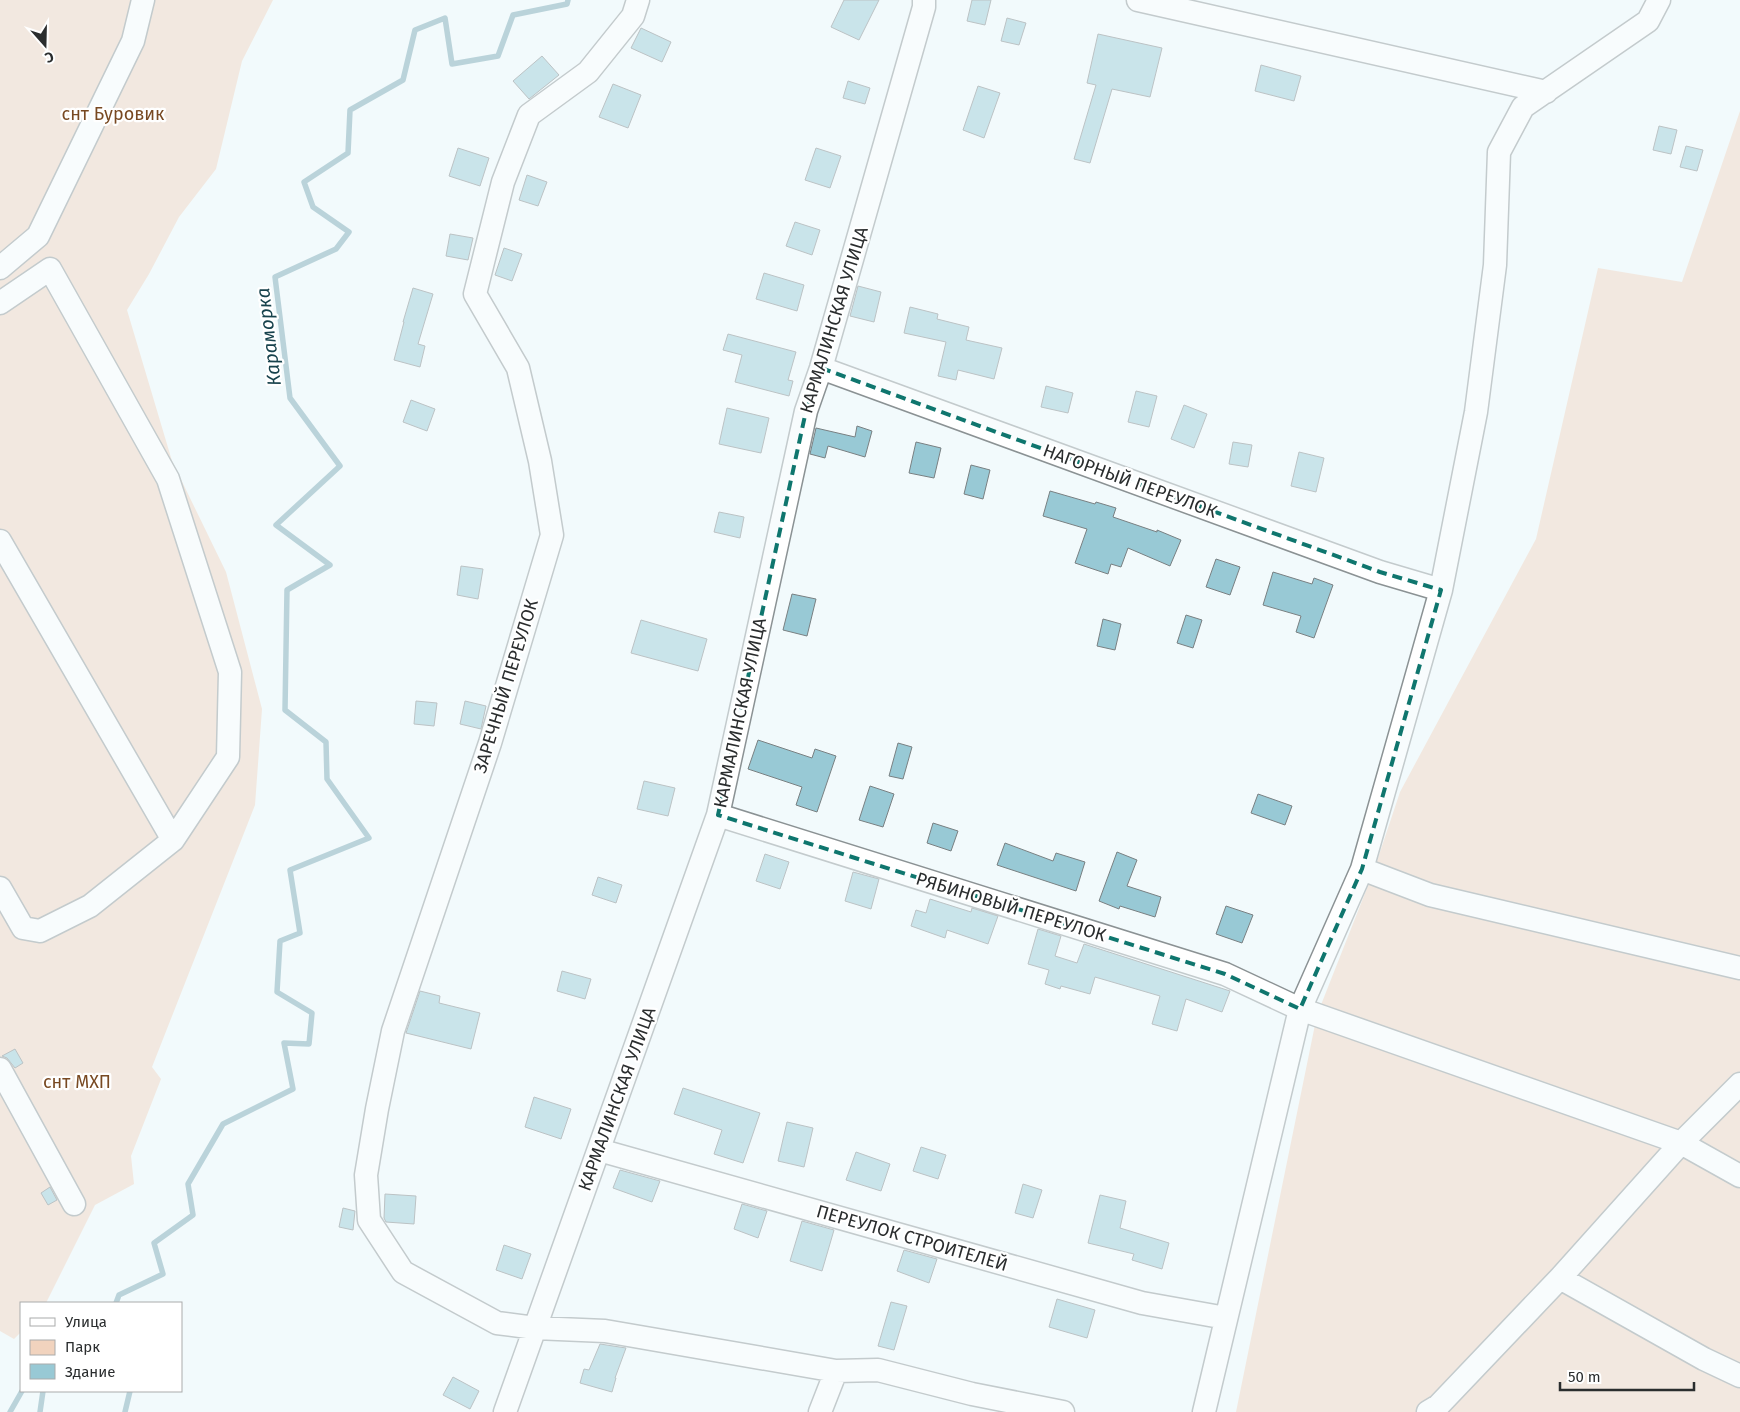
<svg xmlns="http://www.w3.org/2000/svg" width="1740" height="1412" viewBox="0 0 1740 1412" font-family="'Fira Sans',sans-serif">
<rect width="100%" height="100%" fill="#f2fafc"/>
<!-- green -->
<path fill="#f1d3be" d="M0 0H273L242 61 216 169 179 217 149 274 127 310 172 461 226 572 262 709 255 805 152 1067 161 1079 131 1156 134 1184 95 1205 46 1303H21V1332L14 1339 0 1331Z
M1740 111V1412H1236L1317 1015 1373 873 1400 792 1536 539 1598 268 1682 282Z"/>
<g fill="none" stroke-linecap="round" stroke-linejoin="round">
<!-- stream -->
<path stroke="#76a5b2" stroke-width="5.5" d="M116 1303 119 1295 163 1274 154 1243 193 1215 188 1184 223 1124 293 1089 284 1043 309 1044 312 1013 277 992 280 941 300 933 290 870 369 838 327 779 326 742 285 710 287 590 330 565 276 525 340 466 290 398 275 277 336 249 349 232 313 207 304 182 348 153 350 110 403 80 415 30 445 18 452 64 498 56 513 15 567 4 568 0
M10 1412 22 1391
M40 1412 43 1391
M125 1412 130 1391"/>
</g>
<!-- building -->
<path fill="#98c9d5" stroke="#798082" d="M844 0H879L859 40 831 27Z
M972 0H991L985 25 967 21Z
M1007 18 1026 23 1019 45 1001 41Z
M641 28 671 42 662 62 631 48Z
M1098 34 1162 48 1150 97 1112 89 1090 163 1074 159 1096 85 1087 83Z
M542 56 559 75 529 99 513 81Z
M1261 65 1301 76 1294 101 1255 91Z
M848 81 870 88 865 104 843 98Z
M613 84 641 95 628 128 599 117Z
M978 86 1000 93 984 138 963 130Z
M1659 126 1677 130 1671 154 1653 150Z
M1686 146 1703 150 1697 171 1680 167Z
M458 148 489 158 480 186 449 176Z
M816 148 841 156 830 188 805 180Z
M527 175 547 182 538 206 519 200Z
M795 222 820 230 812 255 786 246Z
M450 234 473 238 468 260 446 256Z
M504 248 522 254 512 281 495 275Z
M764 273 804 285 797 311 756 299Z
M858 286 881 292 874 322 850 316Z
M413 288 433 294 418 344 425 346 420 367 394 360 404 322H403Z
M910 307 938 314 937 319 969 327 966 340 1002 348 994 379 958 370 956 380 938 376 946 342 904 333Z
M728 334 796 352 788 380 793 381 789 396 735 382 742 355 723 350Z
M1046 386 1073 393 1068 413 1041 407Z
M1136 391 1157 396 1149 427 1128 422Z
M411 400 435 409 427 431 403 422Z
M1184 405 1207 414 1194 448 1171 439Z
M727 408 769 418 761 453 719 444Z
M857 426 872 431 865 457 828 446 825 458 810 454 816 428 855 437Z
M916 442 941 448 934 478 909 473Z
M1233 442 1252 445 1248 467 1229 464Z
M1299 452 1324 458 1316 492 1291 486Z
M971 465 990 470 983 499 964 494Z
M1050 491 1095 504 1096 502 1116 508 1113 517 1157 532V530L1181 540 1170 566 1128 548 1121 567 1111 564 1108 574 1075 563 1087 529 1043 516Z
M719 512 744 517 740 538 714 532Z
M1216 559 1240 567 1230 595 1206 587Z
M461 566 483 569 478 599 457 595Z
M1273 572 1312 584 1314 578 1333 585 1314 638 1296 632 1301 616 1263 605Z
M792 594 816 599 807 636 783 630Z
M1186 615 1202 620 1193 648 1177 643Z
M1103 619 1121 624 1115 650 1097 646Z
M641 620 707 639 698 671 631 653Z
M416 701 437 703 434 726 414 724Z
M465 701 486 706 481 729 460 724Z
M758 740 812 758 815 749 836 756 817 812 796 805 802 787 748 769Z
M898 743 912 747 903 779 889 776Z
M644 781 675 788 668 816 637 809Z
M870 786 894 794 883 827 859 820Z
M1258 794 1292 806 1285 825 1251 813Z
M933 823 958 831 951 851 927 843Z
M1005 843 1053 861 1056 853 1085 862 1076 891 997 865Z
M1117 852 1137 860 1127 886 1161 897 1155 917 1120 906 1119 909 1099 901Z
M765 854 789 862 780 889 756 881Z
M853 872 879 879 871 909 845 901Z
M598 877 622 885 616 903 592 895Z
M930 899 971 912 972 908 998 916 988 944 947 930 945 938 911 926 916 910 926 913Z
M1226 906 1253 915 1242 943 1216 934Z
M1038 929 1061 936 1055 956 1077 963 1084 944 1230 991 1222 1012 1186 999 1177 1031 1152 1024 1160 996 1095 977 1090 994 1061 986 1060 989 1045 984 1049 970 1028 964Z
M562 971 591 979 585 999 557 991Z
M420 991 440 996 439 1003 480 1013 471 1049 406 1033Z
M15 1049 23 1063 15 1068 7 1058 2 1056Z
M683 1088 760 1113 743 1163 714 1154 722 1130 674 1114Z
M534 1097 571 1109 561 1139 525 1127Z
M787 1122 813 1128 804 1167 778 1161Z
M921 1147 946 1155 938 1179 913 1171Z
M856 1152 890 1164 881 1191 846 1180Z
M620 1170 660 1181 652 1202 613 1188Z
M1023 1184 1042 1190 1033 1218 1015 1213Z
M50 1187 57 1200 48 1205 41 1193Z
M385 1194 416 1196 414 1224 386 1222 384 1218Z
M1100 1195 1126 1201 1120 1228 1169 1243 1162 1269 1132 1260 1134 1254 1088 1243Z
M742 1204 767 1211 758 1238 734 1229Z
M343 1208 355 1211 353 1230 339 1227Z
M802 1221 834 1230 822 1271 790 1261Z
M504 1245 531 1254 522 1279 496 1270Z
M904 1250 937 1259 929 1283 897 1271Z
M1057 1299 1095 1310 1087 1338 1049 1327Z
M891 1302 907 1306 894 1350 878 1346Z
M600 1344 626 1348 615 1378H616L612 1392 580 1383 584 1369 589 1370Z
M453 1377 479 1391 470 1409 443 1395Z"/>
<g fill="none" stroke-linecap="round" stroke-linejoin="round">
<defs>
<path id="minor" d="M638 0 633 16 588 72 529 115 503 182 475 294 518 368 540 461 552 535 490 743 393 1031 377 1109 366 1175 369 1220 403 1272 497 1323 535 1328 605 1331 836 1371 878 1370 972 1394 1063 1412
M1138 0 1546 92
M0 268 38 236 133 41 143 0
M0 303 50 269 168 479 230 672 228 757 173 840
M821 368 1380 572 1441 590
M0 541 173 840 90 906 40 931 23 928 0 888
M718 815 1225 974 1300 1009 1681 1143 1740 1176
M1362 869 1430 895 1740 968
M0 1069 74 1204
M599 1150 1142 1303 1226 1318
M1560 1278 1704 1359 1740 1376
M505 1412 718 815 806 411 821 368 924 7V0
M820 1412 836 1371
M1204 1412 1300 1009 1362 869 1441 590 1476 412 1495 265 1499 152 1523 107 1648 21 1659 0
M1428 1412 1438 1406 1560 1278 1681 1143 1740 1084"/>
</defs>
<!-- minor casing -->
<use href="#minor" stroke="#8b9294" stroke-width="25"/>
<!-- minor -->
<use href="#minor" stroke="#fff" stroke-width="22"/>
</g>
<!-- marked area -->
<path d="M0 0H1740V1412H0ZM821 368 1380 572 1441 590 1362 869 1300 1009 1225 974 718 815 806 411Z" fill="#f2fafc" fill-opacity=".55" fill-rule="evenodd"/>
<path fill="none" stroke="#0f766e" stroke-width="4" stroke-dasharray="10 6" stroke-linejoin="round" d="M821 368 1380 572 1441 590 1362 869 1300 1009 1225 974 718 815 806 411Z"/>
<g text-anchor="middle" stroke-width="4.5" stroke-linejoin="round" paint-order="stroke">
<!-- park labels -->
<g font-size="18" fill="#784922" stroke="#fff">
<text x="113" y="120">снт Буровик</text>
<text x="77" y="1088">снт МХП</text>
</g>
<!-- street labels -->
<g font-size="18" fill="#2a2d2e" stroke="#fff">
<text transform="translate(834 320) rotate(-73)" y="6">КАРМАЛИНСКАЯ УЛИЦА</text>
<text transform="translate(1130 481) rotate(20)" y="6">НАГОРНЫЙ ПЕРЕУЛОК</text>
<text transform="translate(506 686) rotate(-73)" y="6">ЗАРЕЧНЫЙ ПЕРЕУЛОК</text>
<text transform="translate(740 713) rotate(-78)" y="6">КАРМАЛИНСКАЯ УЛИЦА</text>
<text transform="translate(1011 907) rotate(17)" y="6">РЯБИНОВЫЙ ПЕРЕУЛОК</text>
<text transform="translate(617 1099) rotate(-70)" y="6">КАРМАЛИНСКАЯ УЛИЦА</text>
<text transform="translate(912 1238) rotate(16)" y="6">ПЕРЕУЛОК СТРОИТЕЛЕЙ</text>
</g>
<!-- water labels -->
<g font-size="19" font-style="italic" fill="#17424c" stroke="#fff">
<text transform="translate(268 337) rotate(-97)" y="7">Караморка</text>
</g>
</g>
<!-- legend -->
<rect x="20" y="1302" width="162" height="90" fill="#ffffff" stroke="#aaabab"/>
<rect x="30" y="1318" width="25" height="8" fill="#ffffff" stroke="#aaabab"/>
<text x="65" y="1327" font-size="15" fill="#2a2d2e">Улица</text>
<rect x="30" y="1340" width="25" height="15" fill="#f1d3be" stroke="#aaabab"/>
<text x="65" y="1352" font-size="15" fill="#2a2d2e">Парк</text>
<rect x="30" y="1364" width="25" height="15" fill="#98c9d5" stroke="#aaabab"/>
<text x="65" y="1377" font-size="15" fill="#2a2d2e">Здание</text>
<!-- north arrow -->
<g transform="translate(45 45) rotate(160)" stroke="#ffffff" stroke-width="4" paint-order="stroke">
<path d="M0-4L9 19L0 12L-9 19Z" fill="#2a2d2e"/>
<text y="-8" font-size="14" font-weight="bold" text-anchor="middle" fill="#2a2d2e">С</text>
</g>
<!-- scale -->
<path d="M1560 1382v8h134v-8" fill="none" stroke="#2a2d2e" stroke-width="2.5"/>
<text x="1568" y="1382" font-size="15" fill="#2a2d2e" stroke="#ffffff" stroke-width="4" paint-order="stroke">50 m</text>
</svg>
